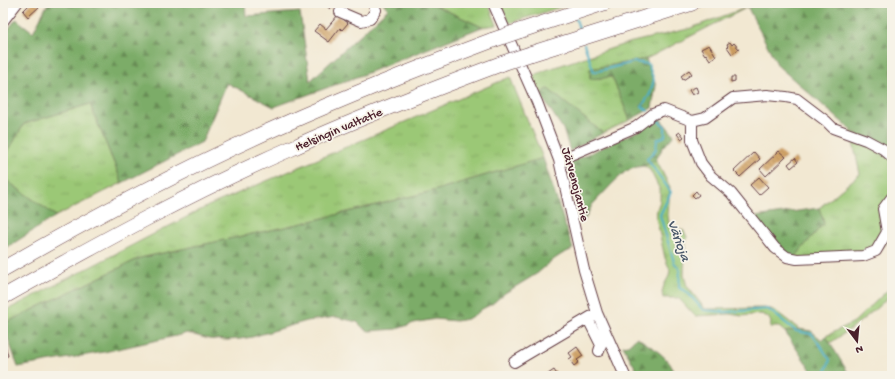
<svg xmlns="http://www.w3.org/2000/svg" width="895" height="379" viewBox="0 0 895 379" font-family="'Gochi Hand',sans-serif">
<defs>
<pattern id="grass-tufts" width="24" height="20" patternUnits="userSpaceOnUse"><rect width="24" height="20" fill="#9bc876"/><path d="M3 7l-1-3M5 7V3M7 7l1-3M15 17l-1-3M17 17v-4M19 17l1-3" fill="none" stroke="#87ab66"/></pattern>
<pattern id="forest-firs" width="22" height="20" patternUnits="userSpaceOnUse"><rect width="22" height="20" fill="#7cac67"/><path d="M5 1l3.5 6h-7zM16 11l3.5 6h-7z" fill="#688b55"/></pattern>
<pattern id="building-back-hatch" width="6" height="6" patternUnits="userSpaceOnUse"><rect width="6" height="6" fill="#d0a164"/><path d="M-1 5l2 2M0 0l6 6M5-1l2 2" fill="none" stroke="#ab8353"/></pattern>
</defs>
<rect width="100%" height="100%" fill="#f7f3e8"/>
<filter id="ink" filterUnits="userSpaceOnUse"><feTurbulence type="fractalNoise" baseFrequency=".025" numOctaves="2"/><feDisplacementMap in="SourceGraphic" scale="8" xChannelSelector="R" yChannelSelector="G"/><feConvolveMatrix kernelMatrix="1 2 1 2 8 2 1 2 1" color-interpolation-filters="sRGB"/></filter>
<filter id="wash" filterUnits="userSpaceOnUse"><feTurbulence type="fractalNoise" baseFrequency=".012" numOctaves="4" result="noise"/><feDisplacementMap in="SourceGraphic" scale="16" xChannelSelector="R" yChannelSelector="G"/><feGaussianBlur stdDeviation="0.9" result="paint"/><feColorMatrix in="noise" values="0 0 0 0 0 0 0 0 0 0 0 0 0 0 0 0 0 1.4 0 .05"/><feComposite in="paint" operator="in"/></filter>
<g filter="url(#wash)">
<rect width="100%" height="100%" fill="#f2e8d2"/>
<!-- grass -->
<path fill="url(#grass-tufts)" stroke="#727450" d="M430 3H488L497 25 482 27Z
M500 3H574L509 23Z
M748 7 646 59 590 69V79L612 77 630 120 603 133 548 89 540 94 533 76 546 70 628 43 688 29Z
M510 77 543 158 433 191 299 224 140 258 3 324V312L208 206Z
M90 104 122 183 56 216 3 178V160L24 124Z
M850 129 888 158 892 162V243L887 242 877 254 792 261 810 239 824 223 819 208 860 174Z
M656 160 670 187 668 215 669 223 684 231 687 237 685 248 684 275 687 286 705 309 764 308 771 309 777 312 799 329 785 332 779 327H770L771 322 768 317 761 314 742 316 730 314 695 316 683 303 678 298H663L662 292 664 285 669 276 670 270 665 258 656 218 657 209 660 201V190L650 170 644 166Z
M892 286V294C872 313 853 328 830 343L826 336 854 322Z"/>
<!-- forest -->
<path fill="url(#forest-firs)" stroke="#636649" d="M48 3H245L246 16 300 12 310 81 388 9 383 3H430L482 27 362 75 274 107 227 83 202 142 122 183 90 104 24 124 3 160V36L16 19 33 32Z
M764 3H892V162L888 158 850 129 778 66 748 8Z
M646 59 656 86 652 108 630 120 612 77 590 79V69Z
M548 89 603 133 570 151 563 129 540 94Z
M658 116 674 135 662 149 656 160 644 166 637 167 626 171 613 183 592 205 584 221 571 162 640 130Z
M543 158 573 249 562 254 550 262 538 273 505 293 492 304 482 309 475 315 467 319 456 321 435 319 414 323 397 329 369 331 363 328 357 322 336 317 307 321 252 337 240 339 227 340 209 339 187 333 176 336 104 352 18 367 3 324 140 258 299 224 433 191Z
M3 178 56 216 3 250Z
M819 208 824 223 810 239 792 261 748 218Z
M799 329 811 331 822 340 826 336 850 376H815L785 332Z
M637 337C650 347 665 353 673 369L670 376H640L623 346 628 345Z"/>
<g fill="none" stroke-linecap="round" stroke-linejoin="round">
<!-- stream -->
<path stroke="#49aec9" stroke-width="2" d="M576 19 580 32
M584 44 594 72 634 62 648 64 654 80 650 94 642 106 648 111
M656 119 665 126V136L657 140 656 149 647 159 671 192 660 215 674 262 680 270 679 288 687 292 703 310 726 312 768 309 796 331 812 334 822 348 830 360 825 373 826 376"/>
</g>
<g id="blocks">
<!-- building -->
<path fill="url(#building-back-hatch)" d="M31 3H37L40 6 28 17 23 11Z
M323 3H335L330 9Z
M338 15 348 23 342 30 340 28 329 42 314 31 320 24 326 29Z
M730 42 732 45 734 43 739 49 732 54 727 47 728 46 727 44Z
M709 45 716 56 710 60 706 54 705 55 701 49Z
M689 70 692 74 683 80 681 76Z
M731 77H735V81L731 82Z
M696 87 698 92 692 95 689 90Z
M680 132 684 137 681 139 677 134Z
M779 151 786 157 766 176 760 169Z
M754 152 760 159 740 177 734 171Z
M795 158 798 162 791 168 788 164Z
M759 177 768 187 759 195 750 185Z
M696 191 699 195 695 198 692 195Z
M5 343 8 356 3 357V344Z
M577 347 583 356 577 360 579 362 574 366 569 359 572 357 569 353Z
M554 370 558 376H550L548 374Z"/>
</g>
</g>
<g filter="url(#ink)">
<use href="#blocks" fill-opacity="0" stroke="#633d44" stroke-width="1"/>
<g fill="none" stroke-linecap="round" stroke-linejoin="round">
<defs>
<path id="minor" d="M493 3 537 102 559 160 584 270 597 313 625 376
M340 12 361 21 370 19 376 10 373 3
M3 21 17 3
M692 121V140L701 163 711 176 731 193 775 248 787 257 797 259 863 256 876 251 887 232 883 209 892 197
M692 121 705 118 733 98 767 95 786 97 797 99 826 121 833 128 866 140 883 149 892 157
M559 160 636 127 653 114 664 110 692 121
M588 319 601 345 599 351
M514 362 597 313"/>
<path id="highway" d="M519 31 604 3
M530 54 692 3
M3 269C93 217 185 168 280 126 350 95 421 67 493 40
M3 297C97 244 191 192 290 149 360 117 431 90 503 63"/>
</defs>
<!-- minor casing -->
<use href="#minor" stroke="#633d44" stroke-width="12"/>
<!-- highway casing -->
<use href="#highway" stroke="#633d44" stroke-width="16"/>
<!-- minor -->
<use href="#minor" stroke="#fff" stroke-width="10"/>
<!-- highway -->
<use href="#highway" stroke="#fff" stroke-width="15"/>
<defs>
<path id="highway-bridge" d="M493 40 519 31
M503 63 530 54"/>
</defs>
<!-- highway-bridge casing -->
<use href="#highway-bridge" stroke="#633d44" stroke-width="16" stroke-linecap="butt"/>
<!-- highway-bridge -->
<use href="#highway-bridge" stroke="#fff" stroke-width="15"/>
</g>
</g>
<g text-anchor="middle" stroke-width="3.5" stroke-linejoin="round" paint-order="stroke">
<!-- street labels -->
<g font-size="13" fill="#4a1f2b" stroke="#f7f3e8">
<text transform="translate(338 128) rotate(-23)" y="5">Helsingin valtatie</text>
<text transform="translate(577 184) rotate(75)" y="5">Järvenojantie</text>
</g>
<!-- water labels -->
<g font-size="14" font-style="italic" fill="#4a586a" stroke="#f7f3e8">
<text transform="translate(680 240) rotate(70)" y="5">Värioja</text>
</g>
</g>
<!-- margin -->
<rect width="895" height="379" fill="none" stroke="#f7f3e8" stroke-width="16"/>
<!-- north arrow -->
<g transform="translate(857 341) rotate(164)" stroke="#f7f3e8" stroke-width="3" paint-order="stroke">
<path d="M0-3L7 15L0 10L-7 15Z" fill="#4a1f2b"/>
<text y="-6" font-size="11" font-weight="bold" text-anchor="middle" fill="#4a1f2b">N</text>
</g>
</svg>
